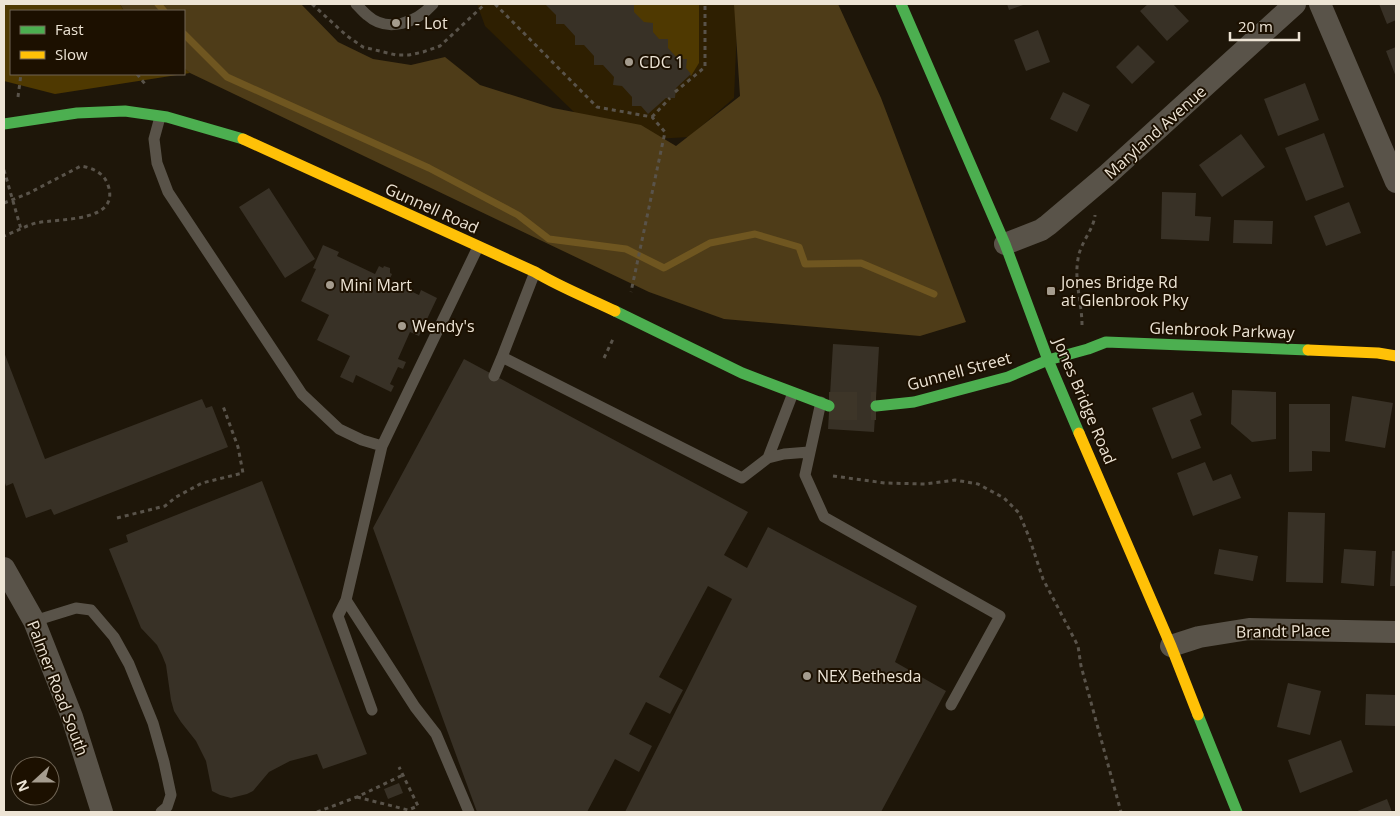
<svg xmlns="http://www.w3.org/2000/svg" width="1400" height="816" viewBox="0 0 1400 816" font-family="'Open Sans',sans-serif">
<rect width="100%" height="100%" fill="#1e1609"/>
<!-- built -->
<path fill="#2e1f01" d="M477 4H738L734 98 689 137 605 142 485 26Z"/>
<!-- green -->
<path fill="#4f3901" d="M4 4H120L124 11H11V74H184V68L190 73 55 94 4 81Z
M626 4H699V63L691 76Z"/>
<!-- forest -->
<path fill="#4e3c18" d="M120 4H301L338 42 373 59 411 65 445 57 480 85 553 108 641 125 676 146 740 96 734 4H838L881 98 966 322 920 336 724 319 649 292 190 73 184 68V11H124Z"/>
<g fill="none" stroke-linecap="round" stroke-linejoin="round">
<!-- stream -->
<path stroke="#6f5620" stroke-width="7" d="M158 4 164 11
M184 34 227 77 429 168 518 215 549 239 626 249 664 268 710 243 755 234 799 247 805 264 861 263 934 294"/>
</g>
<!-- building -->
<path fill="#383126" d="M545 4H634V12L644 22 653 23V32L659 39H668V48L678 59H687L686 68 691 74 676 88 675 98H666L648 114 641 106H632V97L622 86 613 85 614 77 603 65H594V56L584 45H575V36L564 24H556V15Z
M1007 4H1026L1009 10Z
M1148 4H1173L1189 21 1167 41 1140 11Z
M1379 4H1396V20L1387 24Z
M1038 30 1050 62 1026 71 1014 40Z
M1138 45 1155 62 1132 84 1116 67Z
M1396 47V77L1386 51Z
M1305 83 1319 120 1278 136 1264 99Z
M1063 92 1090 105 1077 132 1050 119Z
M1324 133 1344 187 1306 201 1285 148Z
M1241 134 1265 167 1222 197 1199 165Z
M269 188 315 259 285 278 239 207Z
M1162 192 1196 193 1195 216 1211 217 1209 241 1161 239Z
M1349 202 1361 233 1326 246 1314 216Z
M1234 220 1273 221 1272 244 1233 243Z
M323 245 339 252 337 256 375 274 379 266 383 268 384 266 390 268V273L392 274 389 281 419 295 421 290 437 298 419 336 410 332 398 359 406 362 403 369 398 367 390 384 394 386 391 392 356 375 353 383 340 377 350 356 317 340 329 315 301 301 316 269 313 268Z
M833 344 879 347 874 432 828 429Z
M4 352 45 459 202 399 206 408 212 406 228 447 54 515 51 509 26 518 13 483 6 486 4 480Z
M464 359 748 512 724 555 747 568 768 527 917 606 895 662 946 691 881 812H625L732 599 708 586 659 677 683 690 670 714 646 702 629 734 652 746 639 772 615 759 587 812H477L373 528Z
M1232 390 1276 392V439L1252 442 1231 424Z
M1193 392 1202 415 1190 420 1201 448 1172 459 1152 408Z
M1352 396 1393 403 1385 448 1345 441Z
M1289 404H1330V452L1312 451V471L1289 472Z
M1205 462 1213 481 1231 474 1241 498 1193 516 1177 473Z
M262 481 367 754 323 769 317 754 290 761 269 772 253 791 247 794 231 798 220 795 212 791 206 761 196 741 181 722 174 711 171 700 166 665 162 655 157 645 141 628 109 549 128 542 126 535Z
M1288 512 1325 513 1323 583 1286 582Z
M1219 549 1258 556 1253 581 1214 574Z
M1344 549 1376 551 1374 586 1341 583Z
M1392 551H1396V586H1390Z
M1288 683 1321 691 1310 735 1277 727Z
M1366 694 1396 695V726L1365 725Z
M1341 740 1353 772 1300 793 1288 760Z
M399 783 403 793 388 799 384 789Z
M1387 799 1392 812H1355Z"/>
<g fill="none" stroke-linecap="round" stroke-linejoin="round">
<!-- secondary-tunnel -->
<path stroke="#3d3528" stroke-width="28" stroke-dasharray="28 14" stroke-linecap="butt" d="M829 406H876"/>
<!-- path -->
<path stroke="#59534a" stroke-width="3" stroke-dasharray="4 4" stroke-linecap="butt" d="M312 4 347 36 363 47 396 55H409L423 52 440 46 485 4
M495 4 597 107 652 117 665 132 631 292
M137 74 145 84
M675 92 705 67V4
M18 97 21 74
M652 117 670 98
M4 170 21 229
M4 203 29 193 81 166C93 168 104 173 108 185 121 223 59 218 36 223 25 226 15 232 4 236
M1082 325C1082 303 1074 281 1078 259 1080 243 1094 229 1095 215
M604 358 614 337
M833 476 885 483 925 484 955 480 978 484 1004 498 1019 513 1029 537 1043 579 1078 646 1081 666 1121 812
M117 518 165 506 176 497 202 483 243 473 238 447 223 406
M357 797 408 810 418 806 399 767
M317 812 357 797 403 775"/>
<!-- lane -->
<path stroke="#595349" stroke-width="11" d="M356 4C360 8 363 12 367 15 388 34 417 22 433 4
M160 117 154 139 157 163 168 192 302 394 339 429 362 440 382 446
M535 272 502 357 742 478 768 458 784 454 809 452
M494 376 502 357
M821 402 805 475 824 517 1000 616 951 705
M768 458 793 393
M346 600 415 707 436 734 469 812
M34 621 76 608 91 610 114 637 129 664 153 723 164 762 171 795 167 807 161 812
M372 710 338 616 346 600 382 446 478 247"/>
<!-- street -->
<path stroke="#595349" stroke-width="22" d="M1320 4 1396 182
M1005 244 1041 230 1048 225 1107 175 1295 4
M4 568 34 621 72 717 102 812
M1171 646 1199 637 1249 629 1396 632"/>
<!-- fast -->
<path stroke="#4caf50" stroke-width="11" d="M901 4 1005 244 1048 360 1079 433
M4 124 77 113 125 111 167 117 243 139
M615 311 742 373 829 406
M876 406 914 402 1008 377 1048 360 1088 349 1106 342 1308 350
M1198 715 1237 812"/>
<!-- slow -->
<path stroke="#ffc107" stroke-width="11" d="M243 139 535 272C560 287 588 298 615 311
M1308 350 1378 353 1396 356
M1079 433 1171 646 1198 715"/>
</g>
<!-- markers -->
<g fill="#a59c8e" stroke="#1c1000" stroke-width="2">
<circle cx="396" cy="23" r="5"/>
<circle cx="629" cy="62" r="5"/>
<circle cx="330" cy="285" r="5"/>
<rect x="1046" y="286" width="10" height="10" rx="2.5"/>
<circle cx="402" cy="326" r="5"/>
<circle cx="807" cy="676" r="5"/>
</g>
<g text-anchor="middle" stroke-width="4" stroke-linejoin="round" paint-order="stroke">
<!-- poi labels -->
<g font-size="16" fill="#ede4d5" stroke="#1c1000" text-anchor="start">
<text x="406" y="29">I - Lot</text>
<text x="639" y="68">CDC 1</text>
<text x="1061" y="288">Jones Bridge Rd<tspan x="1061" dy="18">at Glenbrook Pky</tspan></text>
<text x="340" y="291">Mini Mart</text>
<text x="412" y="332">Wendy's</text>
<text x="817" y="682">NEX Bethesda</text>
</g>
<!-- street labels -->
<g font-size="16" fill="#ede4d5" stroke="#1c1000">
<text transform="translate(1155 132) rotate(-42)" y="6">Maryland Avenue</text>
<text transform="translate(432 208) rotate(24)" y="6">Gunnell Road</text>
<text transform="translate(1222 330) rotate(2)" y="6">Glenbrook Parkway</text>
<text transform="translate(959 371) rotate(-15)" y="6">Gunnell Street</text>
<text transform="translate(1085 401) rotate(67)" y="6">Jones Bridge Road</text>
<text transform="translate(1283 631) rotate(-1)" y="6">Brandt Place</text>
<text transform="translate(58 688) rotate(69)" y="6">Palmer Road South</text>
</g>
</g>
<!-- border -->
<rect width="1400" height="816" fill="none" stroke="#ede4d5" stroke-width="10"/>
<!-- legend -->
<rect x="10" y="10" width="175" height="65" fill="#1c1000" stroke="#706555"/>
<rect x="20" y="26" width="25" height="8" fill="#4caf50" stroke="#706555"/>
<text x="55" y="35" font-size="15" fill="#ede4d5">Fast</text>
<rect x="20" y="51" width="25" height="8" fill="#ffc107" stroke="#706555"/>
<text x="55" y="60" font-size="15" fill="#ede4d5">Slow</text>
<!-- north arrow -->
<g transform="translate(35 781) rotate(249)"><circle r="24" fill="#1c1000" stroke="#706555"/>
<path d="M0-4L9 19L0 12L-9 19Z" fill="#a59c8e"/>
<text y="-8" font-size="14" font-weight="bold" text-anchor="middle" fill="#ede4d5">N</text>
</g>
<!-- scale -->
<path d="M1230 32v8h69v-8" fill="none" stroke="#ede4d5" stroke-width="2.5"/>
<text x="1238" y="32" font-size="15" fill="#ede4d5" stroke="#1c1000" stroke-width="4" paint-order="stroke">20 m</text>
</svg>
